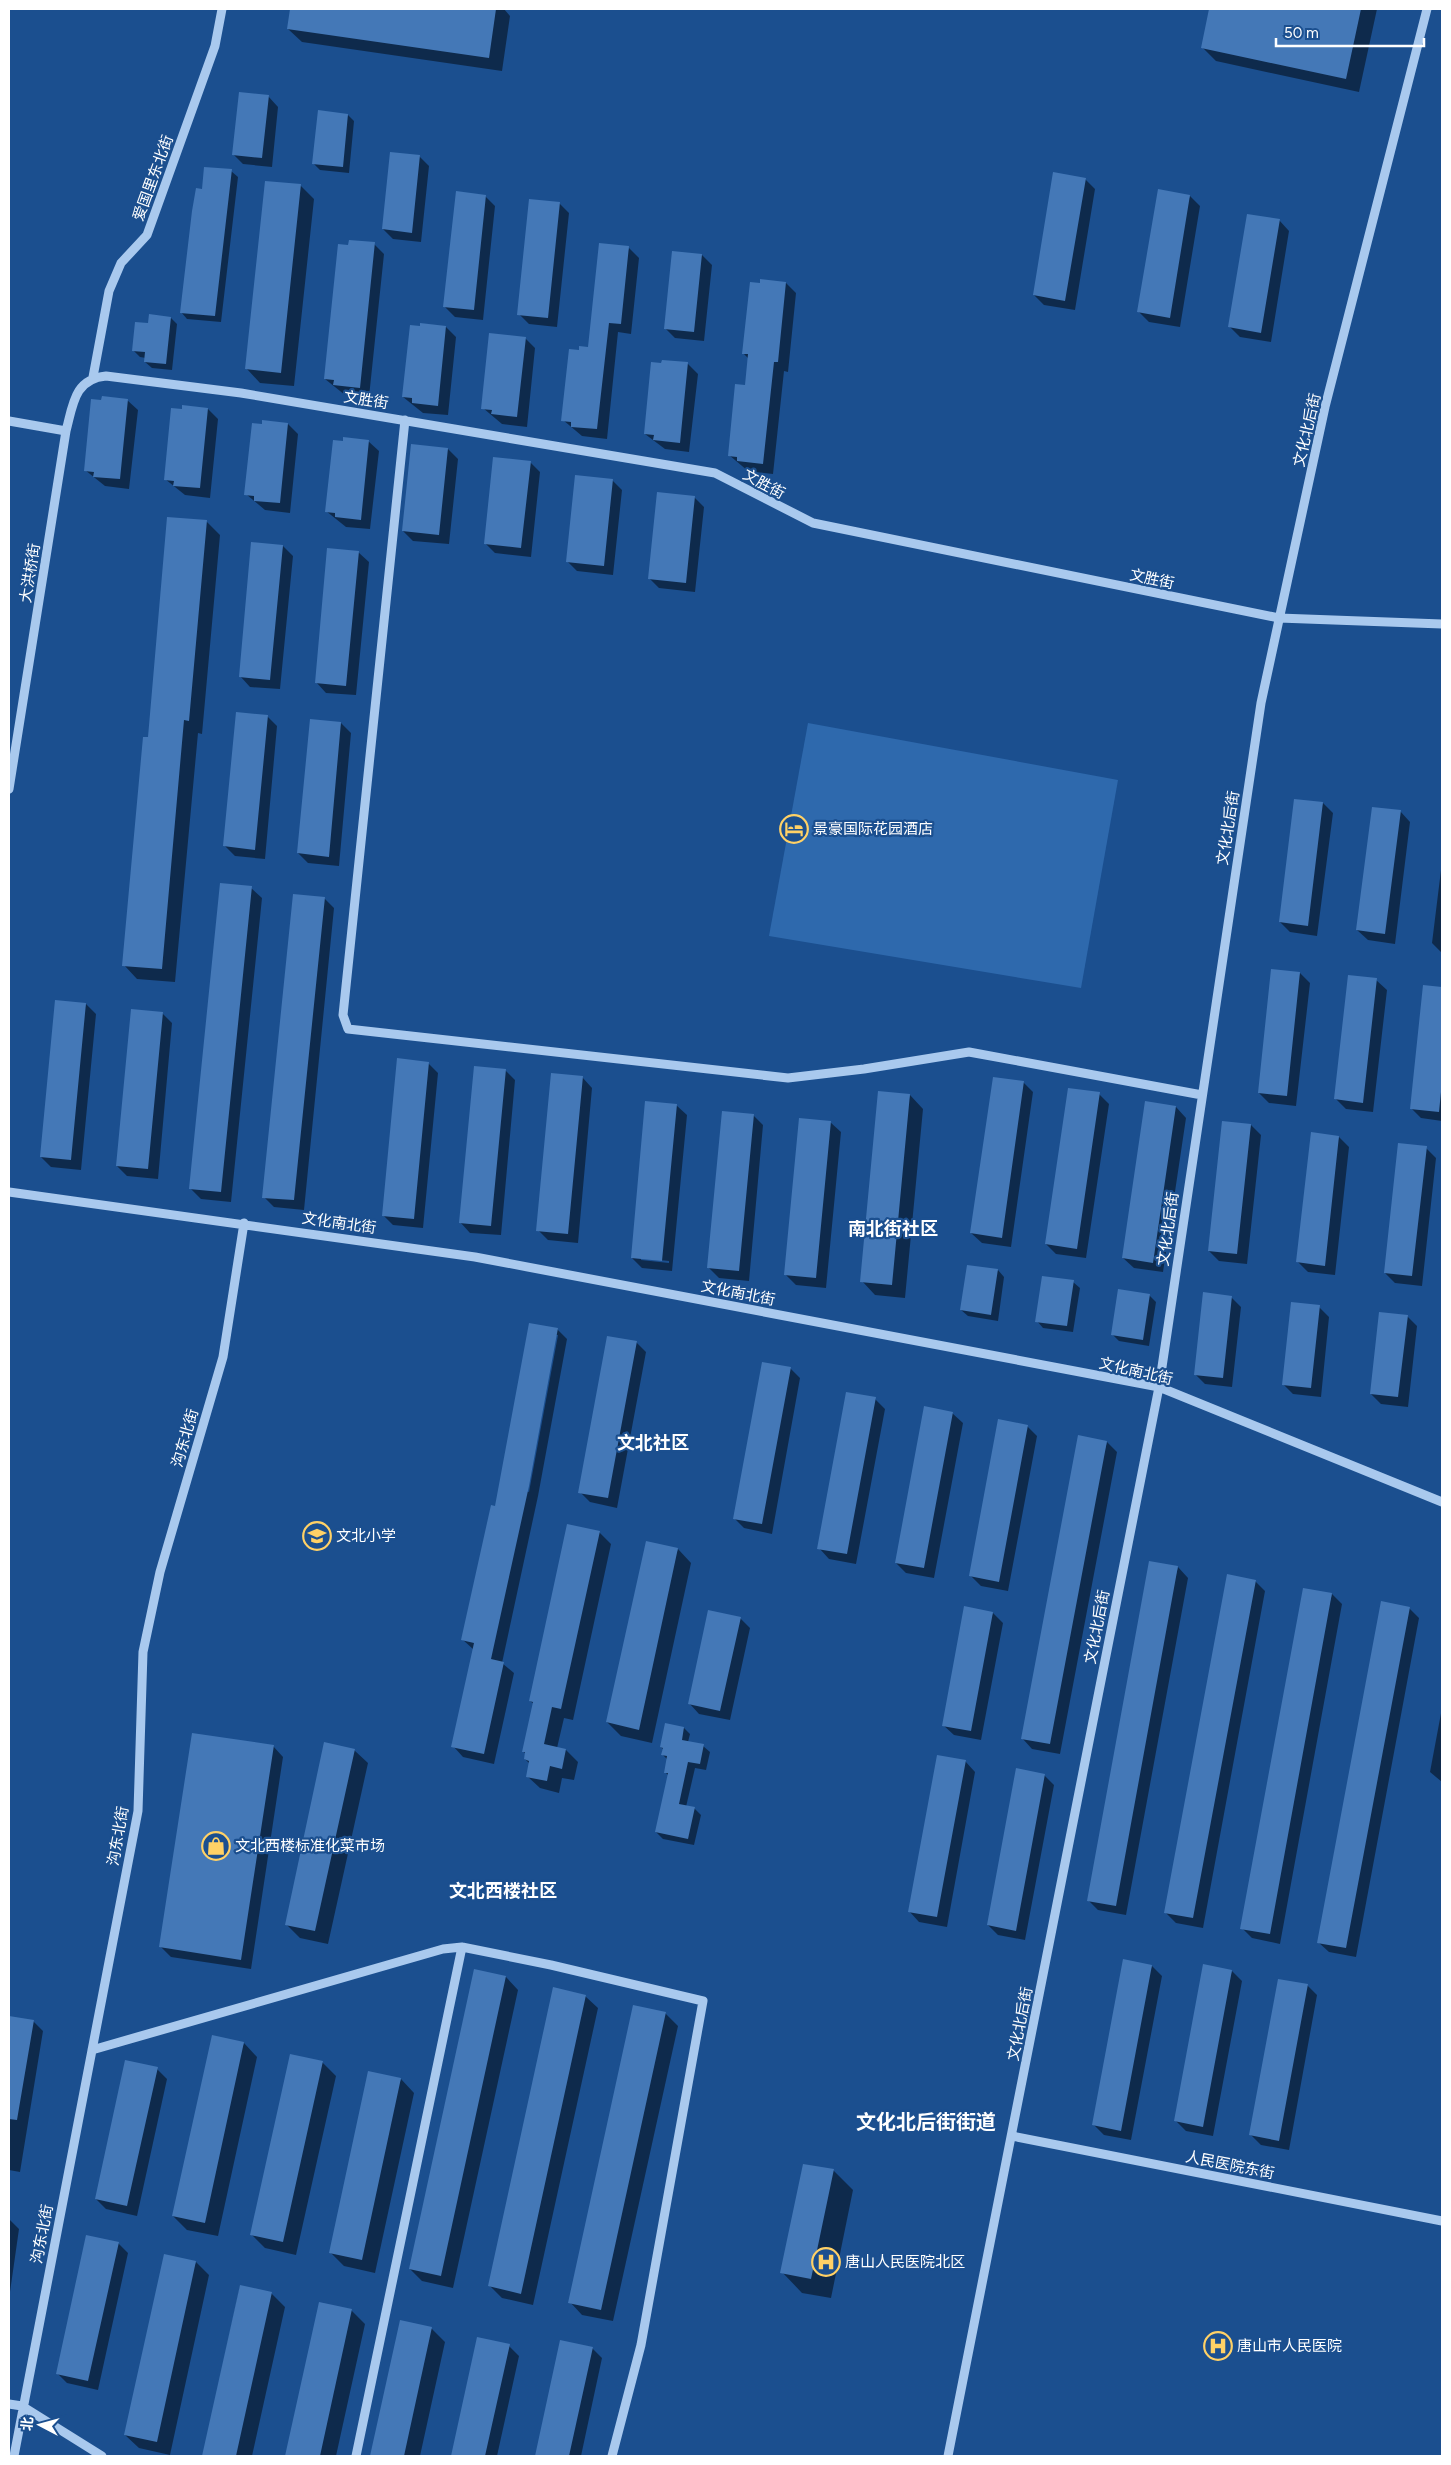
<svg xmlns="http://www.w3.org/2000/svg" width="1451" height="2465" viewBox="0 0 1451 2465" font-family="Figtree,'Noto Sans SC',sans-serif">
<rect width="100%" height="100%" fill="#1b4f8f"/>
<!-- green -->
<path fill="#2e69ad" d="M808 723 1118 780 1081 988 769 936Z"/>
<!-- shadow -->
<path fill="#0007" fill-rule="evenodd" d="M291 9H504L510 16 502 71 302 42 288 29Z
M1211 9H1377L1359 92 1216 61 1202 47Z
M268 96 278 107 272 167 243 164 233 154Z
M348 115 354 121 349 173 320 170 314 164Z
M419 156 429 166 421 242 393 239 383 229Z
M231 171 238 177 221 322 187 319 181 312 203 190Z
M1085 179 1095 189 1075 310 1044 305 1034 295Z
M300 185 314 199 294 386 260 383 247 369Z
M485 196 495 206 483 320 455 317 445 307Z
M1190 196 1200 206 1180 327 1149 322 1139 312Z
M559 203 569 213 557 327 529 324 519 314Z
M1279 220 1289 231 1271 342 1240 337 1230 327Z
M374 244 384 254 369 397 345 395 325 379 349 246Z
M629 248 639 258 631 334 618 332 607 439 582 436 563 420Z
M702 255 712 265 704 341 675 338 665 328Z
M786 283 796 293 788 372 784 371 773 474 748 471 729 455 746 386 749 359 743 353 761 284Z
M171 318 177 324 172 370 152 368 145 362 146 358 140 357 133 350 149 325Z
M446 327 456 337 448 415 423 413 403 397 421 328Z
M525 338 535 348 527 427 502 424 483 408Z
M688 364 698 374 689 452 665 449 645 434 663 365Z
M127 400 138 410 129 489 105 486 85 470 102 401Z
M208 409 218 419 210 498 185 495 165 479 183 410Z
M288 424 298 434 290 513 265 510 246 494Z
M368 441 379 451 370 529 346 527 326 511 344 442Z
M448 449 458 459 449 544 413 541 403 531Z
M530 462 540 472 531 557 495 553 485 543Z
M612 480 622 490 613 575 577 571 567 561Z
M694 497 704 507 695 592 659 588 649 578Z
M206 521 220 535 202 734 198 733 175 982 137 979 124 965 149 739Z
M283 546 293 556 280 689 250 687 240 676Z
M358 552 369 562 356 695 326 693 316 682Z
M267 716 277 726 265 859 235 856 225 846Z
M341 723 351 733 339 866 308 863 298 853Z
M1323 803 1333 813 1317 936 1290 932 1280 922Z
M1400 811 1410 822 1395 944 1368 940 1357 930Z
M1442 862V953L1432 943Z
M251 888 262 898 231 1202 201 1199 191 1189Z
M324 898 334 908 304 1210 274 1207 264 1197Z
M1300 973 1310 983 1296 1106 1269 1103 1259 1093Z
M1376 980 1387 990 1373 1112 1346 1109 1336 1099Z
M1424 986 1442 988V1121L1421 1118 1411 1108Z
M86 1004 96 1014 81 1170 51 1167 41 1157Z
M162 1013 172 1023 158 1179 127 1176 117 1166Z
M428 1063 438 1073 423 1228 393 1225 383 1215Z
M505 1070 515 1080 501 1235 470 1233 460 1222Z
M582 1077 592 1088 578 1243 548 1240 538 1230Z
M1023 1082 1033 1092 1011 1247 982 1243 971 1233Z
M1099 1094 1109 1104 1086 1258 1056 1254 1046 1244Z
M910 1095 923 1109 905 1298 875 1295 862 1281Z
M1146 1103 1176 1107 1186 1118 1163 1272 1134 1268 1123 1258Z
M676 1105 687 1115 672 1271 642 1268 632 1258ZM641 1258 669 1261V1263L641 1260Z
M753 1115 763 1125 749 1281 719 1278 709 1268Z
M830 1122 841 1132 826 1288 796 1285 786 1275Z
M1251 1125 1261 1135 1247 1264 1219 1261 1209 1251Z
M1339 1137 1349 1147 1335 1275 1308 1272 1298 1262Z
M1426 1148 1436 1158 1422 1286 1395 1283 1385 1273Z
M998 1270 1004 1277 998 1321 968 1316 961 1310Z
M1073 1282 1080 1288 1073 1332 1043 1328 1037 1321Z
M1149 1295 1156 1302 1149 1346 1119 1341 1113 1335Z
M1231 1297 1241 1307 1232 1387 1205 1384 1195 1374Z
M1319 1307 1329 1317 1321 1397 1293 1394 1283 1384Z
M1407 1316 1417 1326 1408 1407 1381 1404 1371 1394Z
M557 1329 567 1339 538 1496 502 1663 514 1673 494 1764 463 1757 453 1746 474 1650 462 1639 496 1507ZM555 1335H558L529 1492 526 1491Z
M636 1342 646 1352 617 1508 590 1502 580 1492Z
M790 1368 800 1378 772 1534 744 1528 734 1518Z
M875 1399 885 1409 856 1564 829 1559 819 1548Z
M952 1413 963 1423 934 1578 906 1573 896 1563Z
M1027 1426 1037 1436 1008 1591 981 1586 971 1576Z
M1107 1442 1117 1452 1060 1754 1032 1749 1022 1738Z
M599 1532 611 1544 573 1720 564 1718 557 1748 566 1750 578 1762 574 1780 562 1778 559 1793 540 1788 527 1776 530 1764 525 1759 526 1754 523 1751 534 1704 530 1701Z
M678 1549 691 1563 652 1743 621 1736 607 1722Z
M1178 1567 1188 1578 1126 1915 1098 1910 1088 1900Z
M1255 1581 1265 1591 1203 1928 1176 1923 1166 1913Z
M1332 1594 1342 1604 1280 1944 1252 1938 1242 1928Z
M1409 1608 1419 1618 1356 1957 1329 1952 1318 1942Z
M993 1613 1003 1623 981 1740 954 1735 943 1725Z
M740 1618 750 1628 730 1720 699 1714 689 1703Z
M1442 1708V1782L1430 1772Z
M684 1728 690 1734 688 1742 703 1746 710 1752 706 1770 695 1768 686 1807 694 1808 701 1815 694 1845 663 1839 656 1832 669 1776 665 1772 668 1760 663 1755 664 1750 661 1747Z
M273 1746 283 1757 251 1969 171 1957 161 1947Z
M354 1750 368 1763 328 1944 300 1938 286 1924Z
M965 1761 975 1772 947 1927 919 1922 909 1911Z
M1044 1775 1054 1785 1025 1940 998 1935 988 1925Z
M1152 1966 1162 1976 1131 2140 1104 2135 1094 2125Z
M475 1970 506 1977 518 1990 453 2288 422 2281 410 2269Z
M1232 1971 1242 1981 1213 2136 1186 2131 1176 2121Z
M1307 1985 1317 1995 1289 2150 1261 2145 1251 2135Z
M585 1996 598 2008 533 2305 502 2298 490 2286Z
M665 2013 678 2026 613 2321 582 2315 570 2302Z
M9 2017 33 2021 43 2031 20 2172 9 2170Z
M244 2043 257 2057 218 2236 187 2230 173 2216Z
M322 2062 336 2076 296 2255 265 2248 252 2235Z
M157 2069 167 2079 137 2216 106 2209 96 2199Z
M401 2079 414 2093 375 2273 344 2266 330 2252Z
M833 2170 853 2190 831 2298 802 2293 782 2272Z
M9 2219 19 2229 9 2299Z
M118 2243 128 2253 98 2390 67 2383 57 2373Z
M196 2262 209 2275 170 2455 139 2448 125 2435Z
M240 2287 271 2293 285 2307 252 2456H203Z
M320 2304 351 2310 365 2324 336 2456H287Z
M401 2322 432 2329 445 2342 420 2456H371Z
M478 2339 509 2346 519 2356 497 2456H452Z
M561 2341 592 2348 602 2358 581 2456H536Z"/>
<!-- building -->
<path fill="#4478b7" d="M290 9H496L489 58 287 29Z
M1209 9H1361L1346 79 1201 48Z
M239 92 269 95 262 158 232 155Z
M318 110 348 114 343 167 312 164Z
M390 152 420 155 412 233 382 229Z
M204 167 232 169 215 316 180 313 192 211 196 188 202 189Z
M1053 172 1086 178 1065 301 1033 295Z
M265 181 301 184 281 373 245 369Z
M1158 189 1190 195 1170 318 1137 312Z
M456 191 486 195 474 310 443 307Z
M529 199 560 202 548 318 517 315Z
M1247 214 1280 219 1261 333 1228 327Z
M349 240 375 242 360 388 333 385 334 380 324 379 338 244 348 245Z
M599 243 629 246 621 324 609 323 597 429 571 427V422L561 421 569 349 579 350V346L588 347Z
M672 251 702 254 694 332 664 329Z
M760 279 786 282 778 362H774L763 464 737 461V457L728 456 735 384 745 385 748 354H742L750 282 760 283Z
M149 314 171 317 166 364 144 362 145 352 132 351 135 322 148 323Z
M420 323 446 326 438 406 412 403V398L402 397 410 325 420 326Z
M489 333 526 337 517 417 491 414 492 410 481 409Z
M662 360 688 362 680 443 653 440 654 435 644 434 651 362 661 363Z
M102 396 128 399 120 479 93 477 94 472 84 471 91 399 101 400Z
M182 405 208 408 200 488 173 486 174 481 164 480 171 408 182 409Z
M262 420 288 423 280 503 254 501V496L244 495 252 423 262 424Z
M343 437 369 440 361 520 335 517V513L325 512 333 440 343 441Z
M411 444 448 448 439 535 402 531Z
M493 457 531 461 521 548 484 544Z
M575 475 613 479 604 566 566 562Z
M657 492 695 496 686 583 648 579Z
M167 517 207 520 189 721 184 720 162 969 122 966 143 737H148Z
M251 542 283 545 270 680 239 677Z
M327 548 359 551 346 686 315 683Z
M236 712 268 715 255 850 223 846Z
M310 719 341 722 329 857 297 853Z
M1294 799 1323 802 1308 926 1279 922Z
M1372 807 1401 810 1385 934 1356 930Z
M220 883 252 886 221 1192 189 1189Z
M293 894 325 897 294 1200 262 1198Z
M1271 969 1300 972 1287 1096 1258 1093Z
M1348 975 1377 978 1363 1103 1334 1099Z
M1423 985 1442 987V1082L1439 1112 1410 1109Z
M55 1000 86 1003 71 1160 40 1157Z
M131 1009 163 1012 148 1169 116 1166Z
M397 1058 429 1062 414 1219 382 1216Z
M474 1066 506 1069 491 1226 459 1223Z
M551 1073 583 1076 568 1234 536 1231Z
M993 1077 1024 1081 1002 1238 970 1233Z
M1068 1088 1100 1092 1077 1249 1045 1244Z
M878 1091 910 1094 892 1285 860 1282Z
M645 1101 677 1104 662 1261 631 1258Z
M1145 1101 1176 1106 1153 1263 1122 1258Z
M722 1111 754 1114 739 1271 707 1268Z
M799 1118 831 1121 816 1278 784 1275Z
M1222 1121 1251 1124 1237 1254 1208 1251Z
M1311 1132 1339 1136 1325 1266 1296 1262Z
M1398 1143 1427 1146 1412 1276 1384 1273Z
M967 1265 998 1269 991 1315 960 1310Z
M1042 1276 1074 1280 1067 1326 1035 1322Z
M1118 1289 1150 1294 1143 1340 1111 1335Z
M1203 1292 1232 1296 1223 1378 1194 1375Z
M1291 1302 1320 1305 1311 1388 1282 1385Z
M1379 1312 1408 1315 1398 1397 1370 1394Z
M529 1323 558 1328 529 1486 491 1659 504 1662 484 1754 451 1747 474 1643 461 1640 491 1505 495 1506Z
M607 1336 637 1341 608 1498 578 1493Z
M762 1362 791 1367 762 1524 733 1519Z
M846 1392 876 1397 847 1554 817 1549Z
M924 1406 953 1412 924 1568 895 1563Z
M998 1419 1028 1425 999 1582 969 1576Z
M1078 1435 1107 1441 1050 1744 1021 1739Z
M567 1524 600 1531 561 1709 552 1707 544 1744 566 1749 562 1769 550 1766 547 1781 526 1777 529 1761 524 1759 525 1752H522L533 1702 529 1701Z
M646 1541 678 1548 639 1730 606 1722Z
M1149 1561 1178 1566 1116 1906 1087 1901Z
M1227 1574 1256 1580 1193 1918 1164 1913Z
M1303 1588 1332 1593 1270 1934 1240 1929Z
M1381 1601 1410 1607 1346 1948 1317 1943Z
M964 1606 993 1612 971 1731 942 1726Z
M708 1610 741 1617 720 1711 688 1704Z
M665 1723 684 1727 682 1740 704 1744 700 1764 688 1762 679 1804 695 1807 688 1839 655 1832 668 1773H664L667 1756 661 1755 663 1748 660 1747Z
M192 1733 274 1745 241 1960 159 1947Z
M324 1742 355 1749 315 1931 285 1925Z
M937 1755 966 1760 937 1917 908 1912Z
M1016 1768 1045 1774 1016 1931 987 1925Z
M1123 1959 1152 1965 1121 2131 1092 2125Z
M1203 1964 1232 1970 1203 2127 1174 2121Z
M474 1969 506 1976 441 2276 409 2269Z
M1278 1979 1308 1984 1279 2141 1249 2135Z
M553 1987 586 1995 521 2294 488 2286Z
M633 2005 666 2012 601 2310 568 2303Z
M9 2016 34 2020 17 2120 9 2119Z
M212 2035 244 2042 205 2223 172 2216Z
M290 2054 323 2061 283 2242 250 2235Z
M125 2060 158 2067 127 2206 95 2199Z
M368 2071 401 2078 362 2260 329 2253Z
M803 2164 834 2169 811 2279 780 2273Z
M86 2235 119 2242 88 2381 56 2374Z
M164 2254 196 2261 157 2442 124 2435Z
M240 2285 272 2292 236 2456H202Z
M319 2302 352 2309 320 2456H285Z
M400 2320 432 2327 404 2456H370Z
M477 2337 510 2344 485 2456H451Z
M560 2340 593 2347 569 2456H535Z"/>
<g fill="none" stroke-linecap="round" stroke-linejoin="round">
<!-- minor -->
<path stroke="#a9c9ee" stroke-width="9" d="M93 377 109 291 121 263 147 235 215 46 222 9
M405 420 343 1015 348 1029 788 1078 864 1069 969 1052 1202 1095
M9 421 66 431
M9 789 66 431C73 405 74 379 106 376L241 393 715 473 813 523 1279 618 1442 624
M9 1192 475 1257 1159 1387 1442 1502
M92 2050 443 1949 462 1947 551 1965 703 2001 641 2345 612 2456
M1012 2136 1442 2221
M9 2404 22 2406 102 2456
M14 2456 138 1811 143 1652 160 1572 223 1357 244 1223
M356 2456 462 1947
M948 2456 1159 1387 1261 703 1325 407 1427 9"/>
</g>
<!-- icons -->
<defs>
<symbol id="hotel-ring" viewBox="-11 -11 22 22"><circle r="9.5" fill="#1b4f8f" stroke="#ffd166" stroke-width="1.5"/><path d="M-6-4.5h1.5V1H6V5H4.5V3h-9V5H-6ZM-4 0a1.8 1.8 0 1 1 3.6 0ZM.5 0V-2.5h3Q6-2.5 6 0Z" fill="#ffd166"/></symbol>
<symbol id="school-ring" viewBox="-11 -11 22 22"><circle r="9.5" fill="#1b4f8f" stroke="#ffd166" stroke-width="1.5"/><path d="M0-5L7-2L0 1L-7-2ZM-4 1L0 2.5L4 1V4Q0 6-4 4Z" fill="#ffd166"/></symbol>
<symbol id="shop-ring" viewBox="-11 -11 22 22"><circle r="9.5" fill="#1b4f8f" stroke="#ffd166" stroke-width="1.5"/><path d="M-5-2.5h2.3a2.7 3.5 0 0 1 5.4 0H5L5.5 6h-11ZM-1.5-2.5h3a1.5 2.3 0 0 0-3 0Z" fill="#ffd166"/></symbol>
<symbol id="hospital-ring" viewBox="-11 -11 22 22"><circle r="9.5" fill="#1b4f8f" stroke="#ffd166" stroke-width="1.5"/><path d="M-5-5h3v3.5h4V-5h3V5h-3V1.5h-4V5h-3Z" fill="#ffd166"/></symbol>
</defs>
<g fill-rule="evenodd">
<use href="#hotel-ring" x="778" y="813" width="32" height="32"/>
<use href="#school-ring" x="301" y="1520" width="32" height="32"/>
<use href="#shop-ring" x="200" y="1830" width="32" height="32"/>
<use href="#hospital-ring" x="810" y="2246" width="32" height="32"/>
<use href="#hospital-ring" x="1202" y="2330" width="32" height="32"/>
</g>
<g text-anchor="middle" stroke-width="4.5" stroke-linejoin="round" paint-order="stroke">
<!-- street labels -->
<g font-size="15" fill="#fff" stroke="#1b4f8f">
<text transform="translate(153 178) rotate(-70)" y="5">爱国里东北街</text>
<text transform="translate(366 400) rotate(9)" y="5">文胜街</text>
<text transform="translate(1307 430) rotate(-77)" y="5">文化北后街</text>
<text transform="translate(764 484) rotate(28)" y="5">文胜街</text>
<text transform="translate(30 573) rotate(-81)" y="5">大洪桥街</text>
<text transform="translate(1152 579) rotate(12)" y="5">文胜街</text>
<text transform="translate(1228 828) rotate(-81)" y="5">文化北后街</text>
<text transform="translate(339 1223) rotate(8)" y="5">文化南北街</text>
<text transform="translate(1168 1229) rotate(-82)" y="5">文化北后街</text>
<text transform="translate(738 1293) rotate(11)" y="5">文化南北街</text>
<text transform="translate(1136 1371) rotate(13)" y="5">文化南北街</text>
<text transform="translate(185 1438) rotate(-74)" y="5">沟东北街</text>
<text transform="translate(1097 1627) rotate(-79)" y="5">文化北后街</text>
<text transform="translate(118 1836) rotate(-80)" y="5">沟东北街</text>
<text transform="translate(1020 2024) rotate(-79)" y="5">文化北后街</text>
<text transform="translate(1230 2165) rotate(11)" y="5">人民医院东街</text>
<text transform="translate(42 2234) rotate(-79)" y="5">沟东北街</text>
</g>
<!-- poi labels -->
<g font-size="15" fill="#fff" stroke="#1b4f8f" text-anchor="start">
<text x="813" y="834">景豪国际花园酒店</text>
<text x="336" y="1541">文北小学</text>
<text x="235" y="1851">文北西楼标准化菜市场</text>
<text x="845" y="2267">唐山人民医院北区</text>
<text x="1237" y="2351">唐山市人民医院</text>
</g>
<!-- quarter labels -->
<g font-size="18" font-weight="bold" fill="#fff" stroke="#1b4f8f">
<text x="893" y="1235">南北街社区</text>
<text x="653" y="1449">文北社区</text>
<text x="503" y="1897">文北西楼社区</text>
</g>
<!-- district labels -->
<g font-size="20" font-weight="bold" fill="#fff" stroke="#1b4f8f">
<text x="926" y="2129">文化北后街街道</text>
</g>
</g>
<!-- border -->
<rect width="1451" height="2465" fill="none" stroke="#ffffff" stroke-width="20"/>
<!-- north arrow -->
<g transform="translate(40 2425) rotate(276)" stroke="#1b4f8f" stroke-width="4" paint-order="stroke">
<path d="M0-4L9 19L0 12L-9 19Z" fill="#ffffff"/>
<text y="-8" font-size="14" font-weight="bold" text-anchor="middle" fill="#ffffff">北</text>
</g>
<!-- scale -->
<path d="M1276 38v8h148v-8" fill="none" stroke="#ffffff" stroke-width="2.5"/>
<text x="1284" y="38" font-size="15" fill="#ffffff" stroke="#1b4f8f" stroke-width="4" paint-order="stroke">50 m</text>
</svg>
